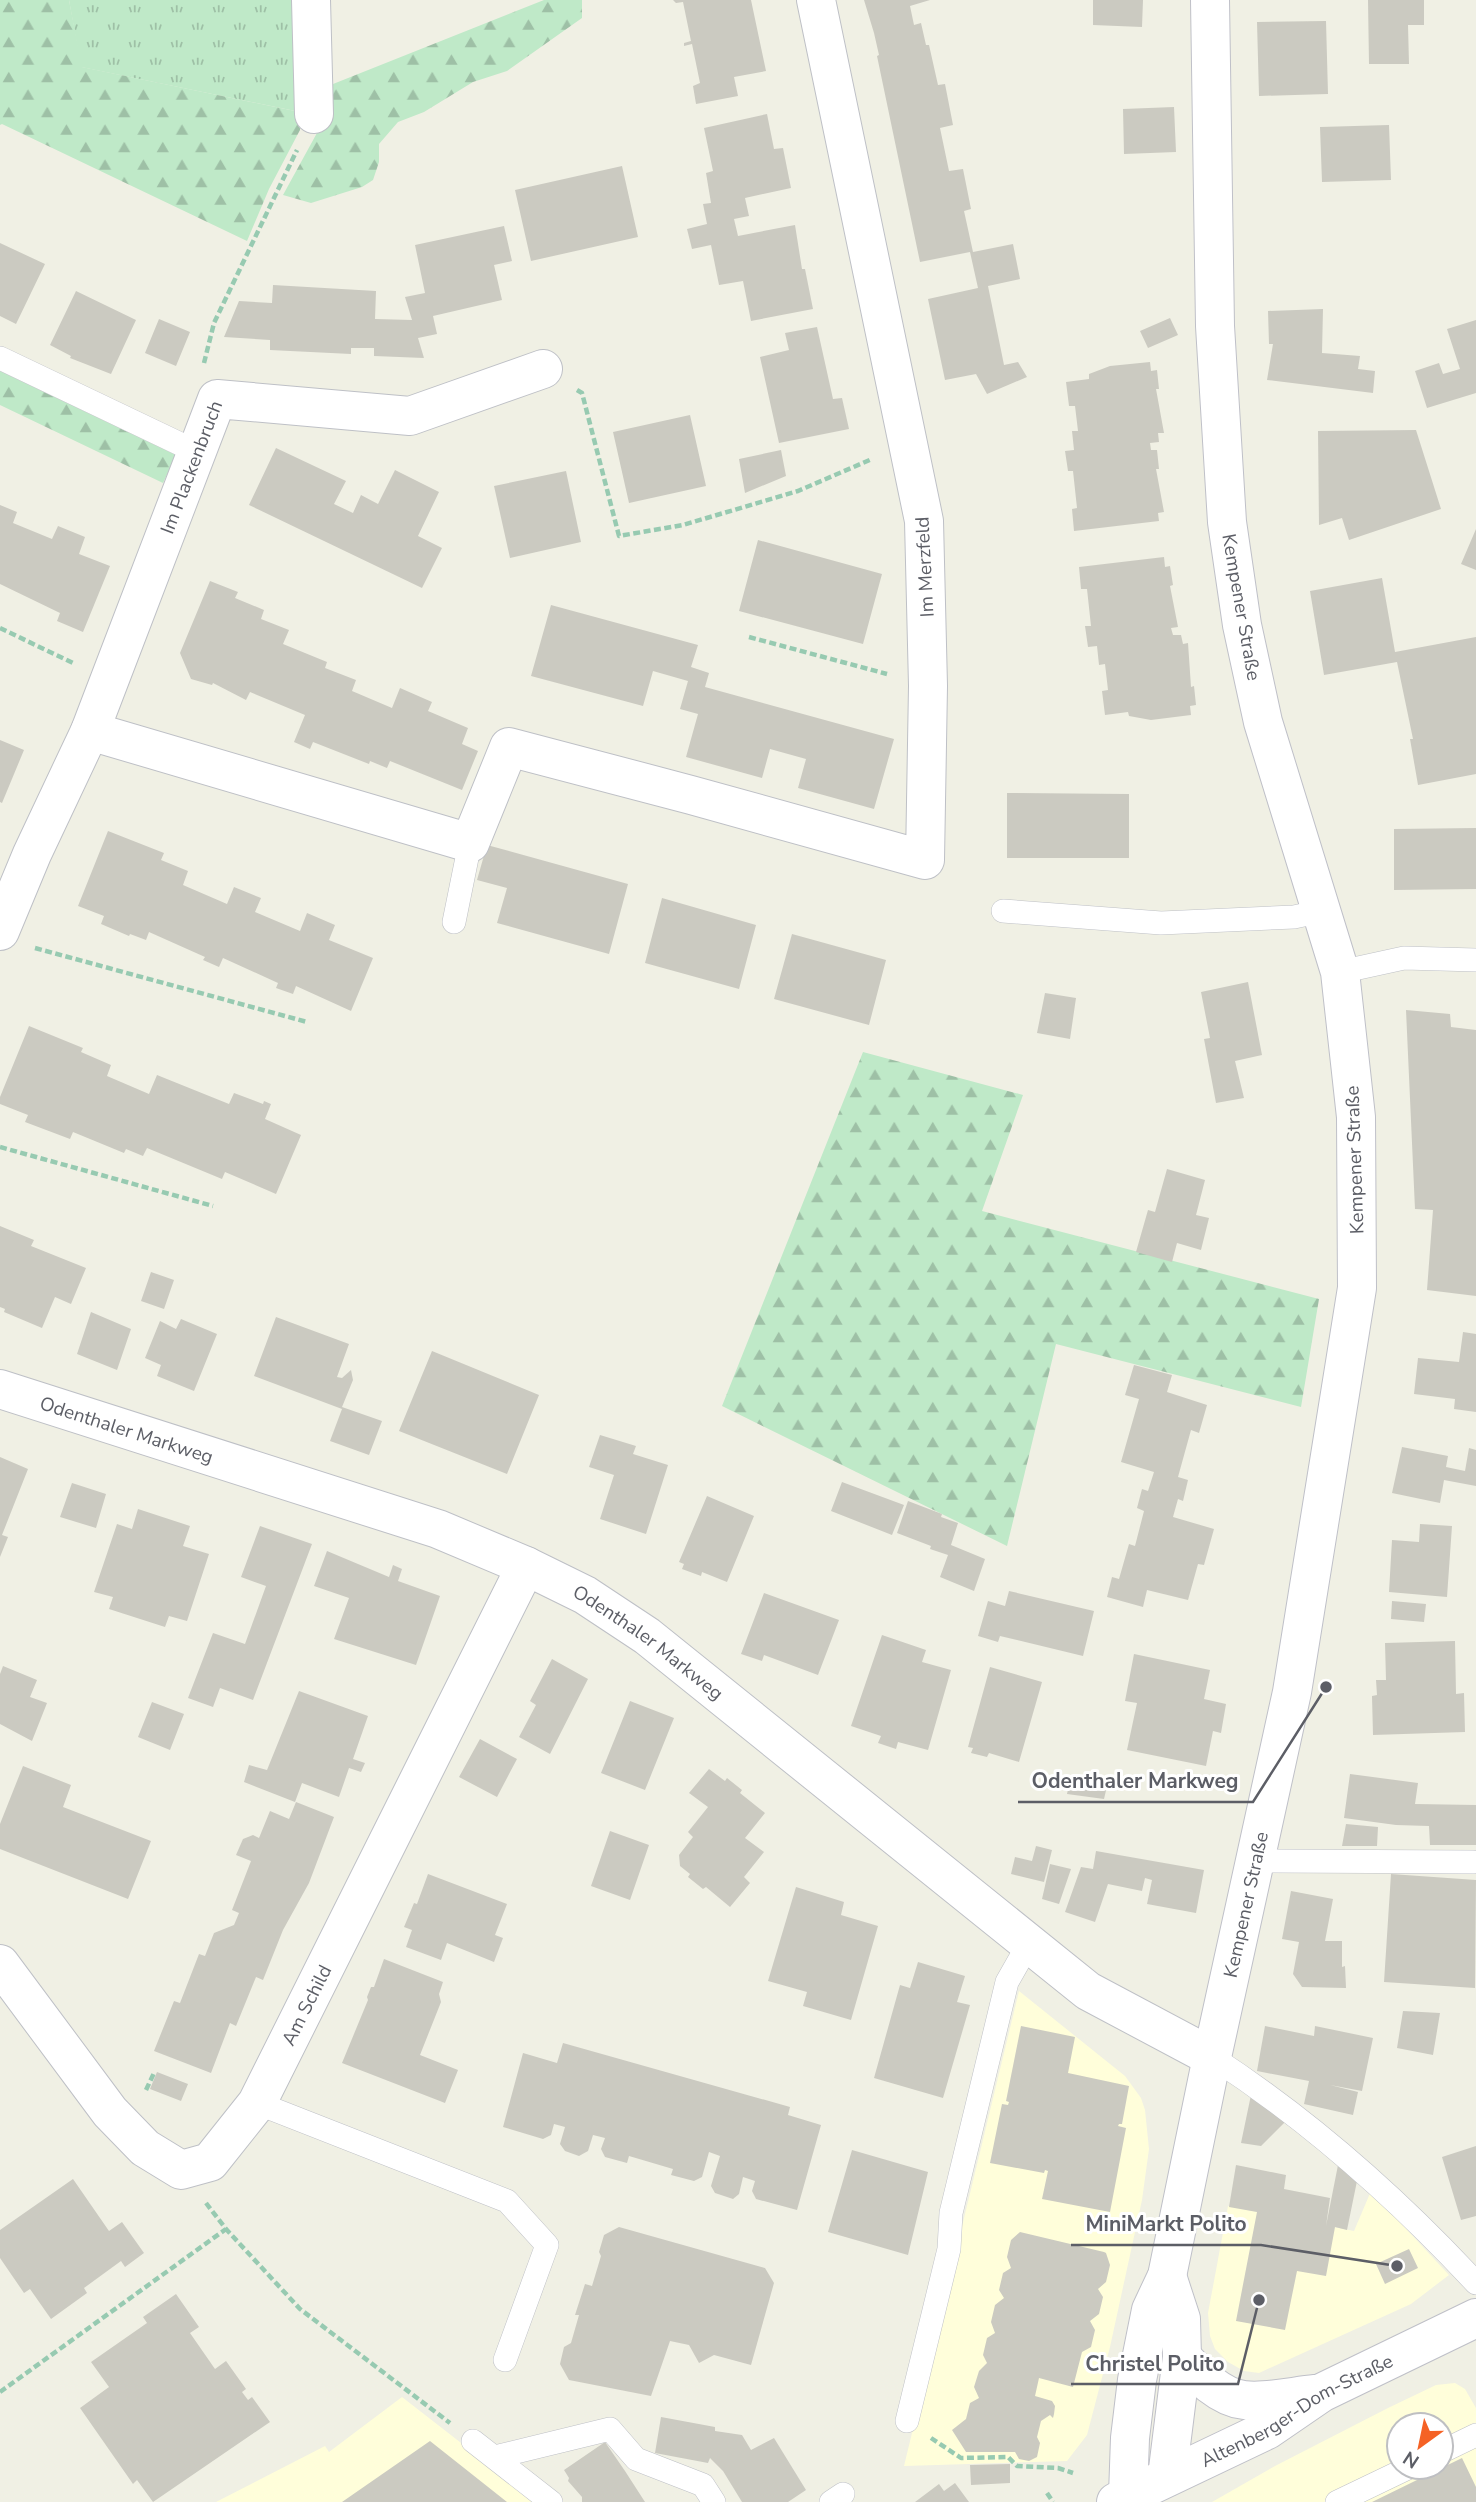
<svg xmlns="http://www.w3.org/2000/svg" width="1476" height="2502" viewBox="0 0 1476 2502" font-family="'Nunito Sans',sans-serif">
<defs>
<pattern id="grass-tufts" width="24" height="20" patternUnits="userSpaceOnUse" patternTransform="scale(1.75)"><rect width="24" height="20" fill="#bfe9c8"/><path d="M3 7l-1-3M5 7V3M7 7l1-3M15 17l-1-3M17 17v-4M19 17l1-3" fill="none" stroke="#9ec0a6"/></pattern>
<pattern id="forest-firs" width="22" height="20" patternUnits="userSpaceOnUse" patternTransform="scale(1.75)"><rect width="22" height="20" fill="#bfe9c8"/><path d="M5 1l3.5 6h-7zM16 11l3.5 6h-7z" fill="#9ec0a6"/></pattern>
</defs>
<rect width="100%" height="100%" fill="#f0f0e4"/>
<!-- commercial -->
<path fill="#fffeda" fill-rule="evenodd" d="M1019 1991 1125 2076 1141 2098 1145 2110 1149 2149 1142 2200 1110 2347 1087 2435 1067 2461 904 2466Z
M1371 2191 1449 2275 1411 2304 1259 2373 1244 2371 1228 2362 1215 2349 1210 2336 1208 2313 1228 2206 1354 2231Z
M1455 2383 1465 2389 1476 2408V2502H1212L1275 2466 1388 2408 1436 2385ZM1399 2425H1441V2467H1399Z
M402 2397 537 2502H216L325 2446 329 2452Z"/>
<!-- grass -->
<path fill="url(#grass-tufts)" d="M69 0H296L300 112 81 67Z"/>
<!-- forest -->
<path fill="url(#forest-firs)" d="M0 0H69L82 67 300 112V130L269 189 247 241 2 124 0 125Z
M544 0H582V18L507 71 473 82 424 112 398 122 379 144V162L373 180 362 187 311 203 283 195 329 111 328 86Z
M0 371 176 455 163 483 0 405Z
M863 1052 1023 1095 982 1211 1319 1299 1301 1407 1056 1344 1007 1546 722 1406Z"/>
<!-- building -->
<path fill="#cbcac1" d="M673 0H751L766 71 734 77 738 96 696 104 693 86 700 83 692 44 684 46V43L691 41 683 2 676 3Z
M864 0H930L910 6 914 25 921 23 926 45H929L938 85 945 84 953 125 940 128 949 171 963 169 971 209 964 211 973 252 1013 244 1020 279 988 286 1004 365 1018 362 1027 377 987 394 976 374 945 380 928 299 978 288 970 252 920 262 877 56 879 55 874 33Z
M1093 0H1143L1142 27 1093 25Z
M1368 0H1424V25H1408L1409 64H1369Z
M1326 21 1328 94 1259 96 1257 22Z
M1174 107 1176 152 1124 154 1123 109Z
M767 114 774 149 783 148 791 188 745 198 749 216 734 219 738 236 795 225 802 269H805L813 309 751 321 743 281 719 285 711 245 692 249 687 229 707 224 703 204 711 203 706 173 713 171 704 128Z
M1389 125 1391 180 1322 182 1320 127Z
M622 166 638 237 531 261 515 190Z
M504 226 512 261 494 265 502 300 433 316 437 334 418 338 424 358 374 356V348H351V354L270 350V340L224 337 239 301 272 303 273 285 376 291 375 319 412 320 405 297 425 293 415 245Z
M0 243 45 264 16 324 0 316Z
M76 291 136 320 111 374 70 358 71 356 50 345Z
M1323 309 1322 353 1360 356 1358 369 1375 371 1373 393 1267 380 1273 344H1269L1268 311Z
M1170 318 1178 335 1148 348 1140 331Z
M159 319 190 332 176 366 145 353Z
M1476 320V393L1427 408 1415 371 1439 363 1443 374 1460 369 1447 329Z
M817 327 833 399 842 398 849 429 779 443 760 357 789 350 785 333Z
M1150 362 1151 371 1157 370 1159 389H1156L1164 433H1158L1159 442 1150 443 1151 450H1157L1159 469H1156L1164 512 1158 513 1159 521 1074 531 1072 509 1077 508 1073 471H1068L1065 451 1074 450 1072 431H1078L1075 406H1069L1066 382 1089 379V374L1110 366Z
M690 415 706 486 629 503 613 432Z
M1416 430 1441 509 1349 540 1342 518 1319 525 1318 431Z
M276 448 346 481 334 504 353 513 361 495 378 504 395 470 439 492 418 536 442 548 422 588 249 505Z
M781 450 786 476 745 493 739 459Z
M566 471 581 542 510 558 494 486Z
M0 505 17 512 13 523 52 539 58 526 85 537 79 554 110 566 83 632 57 621 60 613 0 584Z
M1476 529V570L1461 564Z
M758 540 882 574 863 644 739 611Z
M1164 557 1165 567 1170 566 1173 585 1170 586 1178 627 1171 628 1173 635H1181L1183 644 1188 643 1191 687 1194 686 1196 705 1190 706 1191 715 1151 720 1129 716 1128 712 1105 715 1102 691 1108 690 1105 664 1099 665 1097 646 1088 647 1085 626H1091L1087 589H1081L1079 567Z
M1382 578 1395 652 1476 637V774L1418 785 1410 739H1413L1397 662 1324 675 1310 591Z
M210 581 238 592 235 598 264 610 261 619 289 630 283 644 327 662 325 668 356 680 352 691 392 708 400 688 432 702 428 711 468 728 462 744 478 751 462 790 390 761 387 768 370 761 369 764 313 742 310 749 294 742 305 715 250 692 246 700 213 683 212 685 191 679 180 653Z
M551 605 698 645 691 667 709 673 705 687 894 739 874 809 798 788 806 759 770 749 762 778 686 757 698 714 680 709 688 681 653 671 643 706 531 676Z
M0 740 24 750 2 803 0 802Z
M1007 793 1129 794V858H1007Z
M1476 828V889L1394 890V829Z
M108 831 164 853 161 860 188 871 183 885 227 904 234 887 261 898 255 912 300 931 307 913 335 925 329 940 373 958 351 1011 296 986 293 994 276 988 278 983 223 958 219 967 203 960 205 957 149 932 146 940 130 934 129 936 101 924 104 916 78 906Z
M487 845 628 884 609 954 497 923 507 888 477 880Z
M662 898 756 925 739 989 645 963Z
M792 934 886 960 869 1025 774 999Z
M1248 982 1262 1055 1235 1061 1244 1098 1216 1103 1204 1039 1210 1038 1201 992Z
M1045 993 1076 998 1070 1039 1037 1033Z
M1406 1010 1450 1014 1451 1027 1476 1030V1296L1427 1290 1433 1210 1415 1209Z
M29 1026 83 1048 81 1052 111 1065 107 1076 149 1094 157 1075 229 1104 234 1093 263 1104 264 1101 271 1104 265 1119 301 1135 276 1194 225 1172 222 1179 147 1148 143 1156 126 1149 124 1153 73 1132 70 1139 25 1122 28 1115 0 1104V1097Z
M1167 1169 1205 1180 1196 1215 1209 1218 1201 1250 1177 1243 1172 1262 1136 1252 1148 1210 1155 1212Z
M0 1226 34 1240 31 1246 86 1268 71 1304 55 1297 42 1328 4 1312 5 1309 0 1307Z
M151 1272 174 1280 164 1309 141 1301Z
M91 1312 131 1329 117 1370 77 1354Z
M276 1317 349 1344 337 1377 342 1378 351 1370 353 1380 342 1407 382 1421 369 1455 330 1441 342 1409 254 1376Z
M181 1319 217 1334 194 1391 157 1376 161 1365 145 1358 160 1321 176 1329Z
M1463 1332 1476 1334V1412L1454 1409 1455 1399 1414 1394 1418 1358 1459 1362Z
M432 1351 539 1395 507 1474 399 1431Z
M1134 1365 1172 1375 1167 1392 1207 1405 1199 1433 1191 1430 1178 1477 1188 1480 1183 1501 1178 1499 1173 1517 1214 1529 1204 1565 1198 1564 1188 1600 1147 1590 1143 1607 1107 1597 1112 1577 1119 1579 1129 1544 1135 1546 1144 1511 1137 1508 1142 1489 1148 1491 1154 1472 1121 1462 1139 1399 1125 1395Z
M600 1435 636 1446 633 1454 668 1465 646 1534 600 1519 614 1475 589 1467Z
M1402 1447 1448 1456 1446 1467 1465 1471 1469 1448 1476 1450V1486L1444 1480 1440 1503 1392 1493Z
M0 1457 28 1469 2 1535 8 1537 0 1557Z
M842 1482 904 1505 892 1535 831 1511Z
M72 1483 106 1494 96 1528 60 1517Z
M707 1496 754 1516 727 1582 702 1572 701 1576 682 1569 684 1564 679 1562Z
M908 1501 942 1514 941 1517 958 1523 951 1545 985 1559 974 1591 940 1577 948 1555 930 1549 931 1546 897 1533Z
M138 1509 190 1526 183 1546 209 1554 187 1621 169 1616 165 1627 109 1609 113 1597 94 1592 117 1524 132 1529Z
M1420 1524 1452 1526 1447 1597 1389 1592 1392 1540 1419 1542Z
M260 1526 312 1544 253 1700 220 1688 213 1707 188 1698 213 1633 245 1644 266 1586 241 1577Z
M327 1551 389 1577 393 1565 402 1569 398 1581 440 1596 416 1665 334 1639 349 1598 314 1586Z
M1009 1591 1094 1611 1083 1656 1000 1636 998 1642 978 1636 988 1601 1005 1606Z
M764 1593 839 1620 818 1675 764 1655 762 1661 741 1654Z
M1392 1601 1426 1604 1424 1622 1391 1619Z
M882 1635 926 1650 922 1662 951 1670 928 1750 898 1742 896 1749 878 1743 881 1736 851 1726Z
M1455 1641 1456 1694 1464 1693 1465 1732 1373 1735 1372 1696 1377 1695 1376 1680H1386L1385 1643Z
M1134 1654 1210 1670 1204 1699 1226 1704 1221 1733 1213 1731 1206 1766 1127 1750 1137 1703 1125 1701Z
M552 1659 588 1679 550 1754 519 1737 536 1705 530 1701Z
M3 1666 37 1680 30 1697 47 1703 32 1741 0 1724V1674Z
M990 1667 1042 1682 1019 1762 989 1753 987 1757 971 1753 973 1748 968 1747Z
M299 1691 368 1716 353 1759 365 1763 361 1772 349 1768 339 1797 302 1783 295 1802 244 1782 249 1765 267 1770Z
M630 1701 674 1718 645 1790 601 1773Z
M152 1702 184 1714 170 1750 138 1737Z
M480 1739 517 1759 497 1797 459 1777Z
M23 1766 71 1785 63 1807 151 1841 128 1899 0 1849V1824Z
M709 1769 725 1781 727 1778 742 1790 740 1793 765 1813 745 1838 764 1852 744 1877 750 1883 730 1907 706 1887 703 1889 688 1877 690 1874 680 1866 679 1855 693 1837 688 1832 708 1807 689 1793Z
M1350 1774 1418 1783 1415 1804 1476 1805V1845H1430L1429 1826 1396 1825 1344 1818Z
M1071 1776 1108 1782 1104 1799 1067 1794Z
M296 1802 334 1817 309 1883 283 1930 263 1980 256 1977 236 2026 230 2023 211 2073 154 2051 174 2001 180 2003 199 1954 205 1956 214 1933 234 1925 239 1913 232 1910 251 1861 236 1855 243 1839 253 1835 259 1838 270 1811 289 1819Z
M1346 1824 1378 1827 1377 1846H1342Z
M610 1831 649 1845 630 1900 591 1886Z
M1036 1846 1052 1850 1044 1882 1011 1874 1015 1857 1032 1861Z
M1096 1851 1204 1870 1196 1913 1147 1904 1152 1880 1145 1878 1142 1891 1108 1884 1095 1922 1065 1912 1081 1867 1093 1869Z
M1050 1864 1071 1869 1059 1904 1042 1899Z
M428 1874 507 1904 495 1935 503 1938 494 1962 447 1943 441 1960 406 1947 412 1930 404 1927 414 1903 417 1904Z
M1391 1874 1476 1880 1475 1988 1384 1982Z
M796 1887 844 1902 841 1915 878 1926 851 2020 803 2006 807 1992 768 1981Z
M1291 1891 1333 1899 1325 1941H1342V1967L1345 1966 1346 1988 1302 1987 1293 1974 1299 1942 1282 1939Z
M384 1959 443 1982 439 1994 441 2002 420 2055 458 2070 445 2103 342 2063 368 2000 367 1997 371 1987H374Z
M918 1962 965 1976 957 2002 970 2005 943 2098 874 2078 900 1985 910 1988Z
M1403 2011 1440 2013 1433 2055 1397 2048Z
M1021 2026 1075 2037 1068 2073 1129 2086 1122 2124H1119L1118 2126 1126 2128 1110 2212 1042 2199 1048 2171 1045 2170 1044 2173 990 2163 1002 2104 1008 2105 1009 2102 1006 2101Z
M1265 2026 1314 2036 1315 2026 1373 2038 1362 2091 1330 2085 1358 2092 1353 2115 1304 2104 1309 2081 1257 2071Z
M563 2043 790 2107 788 2115 821 2125 797 2210 756 2199 752 2191 755 2181 743 2177 739 2194 733 2199 715 2193 711 2186 720 2156 709 2152 702 2177 694 2181 671 2175 673 2169 629 2156 627 2163 605 2157 601 2149 605 2138 593 2135 588 2151 579 2156 565 2151 560 2144 565 2127 554 2124 551 2135 543 2139 503 2127 523 2053 557 2063Z
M157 2072 188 2084 181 2101 150 2089Z
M1251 2095 1285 2122 1261 2146 1241 2143Z
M1476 2146V2216L1461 2220 1442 2157Z
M852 2150 928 2172 908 2255 828 2232Z
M1236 2165 1286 2175 1284 2189 1330 2198 1326 2226 1338 2165 1357 2181 1347 2230 1335 2227 1326 2276 1297 2271 1285 2330 1236 2321 1257 2212 1229 2207Z
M73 2179 109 2231 122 2222 144 2253 125 2267 121 2261 84 2288 87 2293 51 2319 30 2289 24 2293 0 2258V2230Z
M619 2227 765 2268 774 2283 751 2365 714 2355 699 2363 689 2345 670 2341 651 2396 569 2380 560 2364 564 2347 571 2343 579 2315H575L585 2284 592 2286 601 2256 599 2252 604 2235Z
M1020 2232 1104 2252 1106 2253 1110 2265 1106 2282 1098 2289 1103 2297 1099 2314 1090 2321 1095 2330 1091 2347 1082 2352 1073 2387 1039 2378 1035 2396 1052 2401 1055 2406 1054 2414 1053 2418 1050 2415 1041 2421 1037 2437 1040 2443 1037 2457 1029 2461 1019 2459 1015 2452H966L952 2430 966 2419 970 2403 979 2398 974 2387 979 2371 987 2363 983 2355 987 2338 995 2333 991 2322 995 2305 1004 2298 999 2290 1003 2273 1011 2268 1007 2257 1011 2240Z
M1409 2249 1418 2268 1385 2284 1376 2264Z
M176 2294 199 2327 190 2333 215 2369 226 2361 246 2389 242 2392 248 2400 252 2397 270 2422 153 2502 137 2480 133 2484 80 2408 109 2387 91 2362 147 2323 143 2317Z
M661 2417 715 2427V2431L742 2435 751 2450 774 2438 806 2490 788 2502H742L723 2471 710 2458 708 2463 655 2453Z
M430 2441 507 2502H342Z
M605 2442 625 2471 645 2502H582V2497L568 2481 569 2478 564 2470Z
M1462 2458 1476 2487V2502H1372Z
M1010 2464V2483L971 2485 970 2465Z
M955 2483 969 2502H915L939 2484 944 2491Z"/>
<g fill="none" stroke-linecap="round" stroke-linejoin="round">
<defs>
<path id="service" d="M0 358 197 452
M1003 911 1161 923 1294 917 1322 911
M454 922 470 843
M1340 972 1404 958 1476 960
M1255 1861 1473 1862
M1212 2057C1309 2120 1397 2198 1476 2283
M257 2103 507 2201 547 2245 505 2360
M907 2421 949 2249 951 2213 1007 1982 1028 1945
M473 2441 551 2502
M1441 2452 1476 2435
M495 2457 610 2429 636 2459 703 2485 714 2502
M831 2502 843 2494
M1337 2502 1410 2467"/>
<g id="minor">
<path d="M311 0 314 114"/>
<path d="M90 731 470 843 509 747 691 795 925 860 928 686 924 521 816 0"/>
<path id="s1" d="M0 931 32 854 90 731 217 399 410 416 543 369"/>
<path id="s2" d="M0 1389 438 1529 526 1566 585 1595 647 1636 1088 1991 1212 2057"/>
<path id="s3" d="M0 1964 110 2112 145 2148 181 2170 210 2162 257 2103 526 1566"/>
</g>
<g id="secondary">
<path d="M1182 2357C1198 2374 1219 2397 1244 2400 1265 2403 1294 2396 1315 2394"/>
<path d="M1167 2477 1182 2357 1181 2319 1167 2276"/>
<path id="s4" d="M1128 2495 1130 2438 1137 2380 1151 2310 1167 2276 1212 2057 1292 1692 1357 1288 1356 1117 1340 972 1263 722 1242 625 1227 522 1215 326 1210 0"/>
<path id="s5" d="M1116 2502 1267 2430 1321 2393 1476 2318"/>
</g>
</defs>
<!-- service casing -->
<use href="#service" stroke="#bec0c6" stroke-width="24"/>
<!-- minor casing -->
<use href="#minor" stroke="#bec0c6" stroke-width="40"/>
<!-- secondary casing -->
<use href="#secondary" stroke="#bfc0c8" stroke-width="40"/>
<!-- path -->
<path stroke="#97cab1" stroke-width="4.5" stroke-dasharray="7 3.5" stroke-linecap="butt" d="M204 363 214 323 297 150
M577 390 582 393 619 536 683 525 798 491 872 459
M0 628 75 664
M749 637 887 674
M35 948 307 1022
M0 1147 213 1206
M146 2090 154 2073
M206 2203 226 2229 300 2309 450 2423
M0 2392 226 2229
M931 2438 961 2458 1008 2457 1017 2466 1058 2468 1073 2473
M1047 2493 1053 2502"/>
<!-- service -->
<use href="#service" stroke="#fff" stroke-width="23"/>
<!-- minor -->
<use href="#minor" stroke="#fff" stroke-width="38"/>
<!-- secondary -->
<use href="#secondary" stroke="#fff" stroke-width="38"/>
</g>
<g text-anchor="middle" stroke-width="6" stroke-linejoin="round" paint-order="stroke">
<!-- street labels -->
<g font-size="19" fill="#5c5e66" stroke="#fff">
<text dy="7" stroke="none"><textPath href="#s1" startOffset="502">Im Plackenbruch</textPath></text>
<text transform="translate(924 567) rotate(-93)" y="7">Im Merzfeld</text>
<text transform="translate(1242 607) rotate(80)" y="7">Kempener Straße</text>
<text transform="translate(1354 1160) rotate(-92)" y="7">Kempener Straße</text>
<text dy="7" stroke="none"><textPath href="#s2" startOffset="133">Odenthaler Markweg</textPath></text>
<text dy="7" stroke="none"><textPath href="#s2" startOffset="700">Odenthaler Markweg</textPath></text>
<text dy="7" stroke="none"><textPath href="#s4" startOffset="604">Kempener Straße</textPath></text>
<text dy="7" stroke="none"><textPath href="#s3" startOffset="492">Am Schild</textPath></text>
<text dy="7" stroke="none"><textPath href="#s5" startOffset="203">Altenberger-Dom-Straße</textPath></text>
</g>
</g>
<!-- callouts -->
<path fill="none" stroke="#5c5e66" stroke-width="2.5" d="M1326 1687L1253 1802H1018M1397 2266L1261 2245H1071M1259 2300L1238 2384H1071"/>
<g fill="#5c5e66" stroke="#fff" stroke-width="2.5">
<circle cx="1326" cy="1687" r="7"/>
<circle cx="1397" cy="2266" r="7"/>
<circle cx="1259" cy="2300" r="7"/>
</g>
<g font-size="21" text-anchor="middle" font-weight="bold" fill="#5c5e66" stroke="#fff" stroke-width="6" stroke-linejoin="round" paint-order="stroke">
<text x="1135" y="1788">Odenthaler Markweg</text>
<text x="1166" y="2231">MiniMarkt Polito</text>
<text x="1155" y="2371">Christel Polito</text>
</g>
<!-- north arrow -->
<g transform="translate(1420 2446) rotate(213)"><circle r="33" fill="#ffffff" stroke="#bebfc2" stroke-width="2"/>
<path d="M0-5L12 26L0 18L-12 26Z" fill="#f56225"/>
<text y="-10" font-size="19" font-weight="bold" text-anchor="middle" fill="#5c5e66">N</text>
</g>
</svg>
